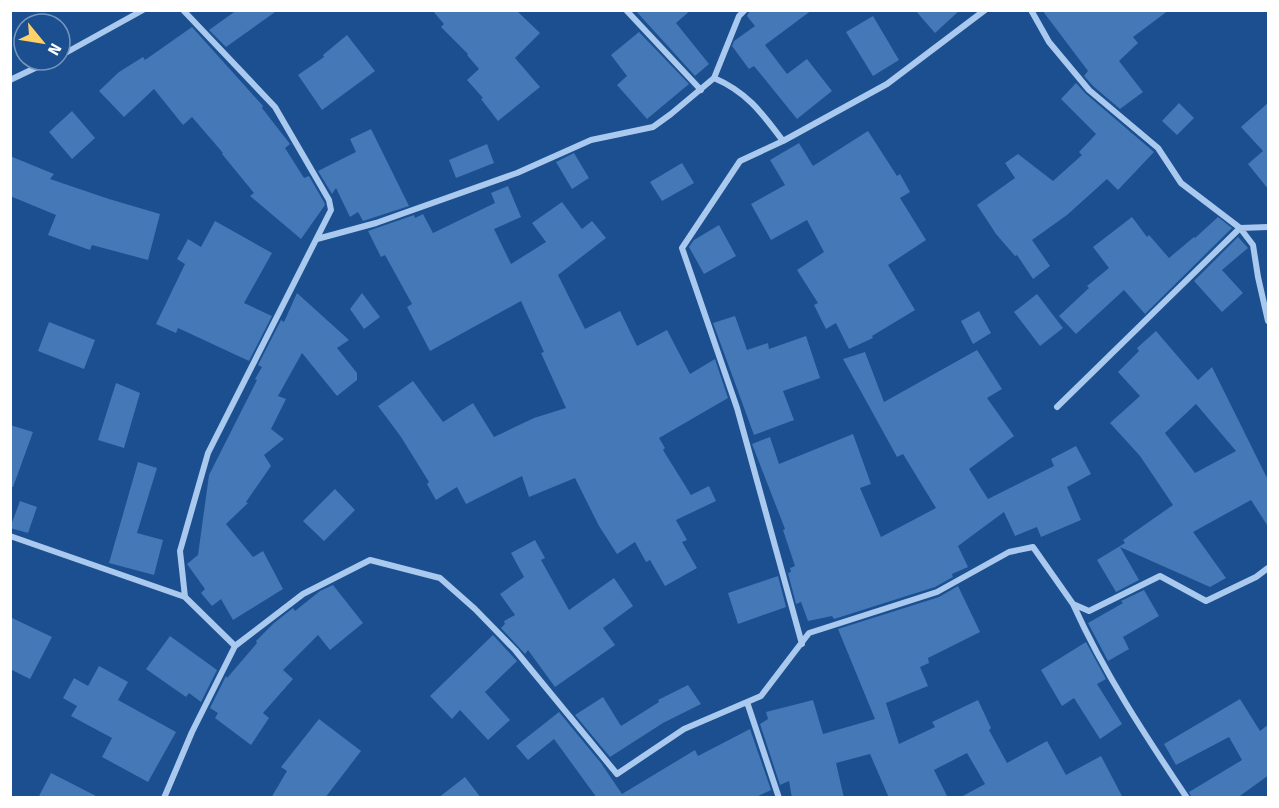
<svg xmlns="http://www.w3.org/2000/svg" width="1279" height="808" viewBox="0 0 1279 808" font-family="'Fira Sans',sans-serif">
<rect width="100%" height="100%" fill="#1b4f8f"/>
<!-- building -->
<path fill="#4478b7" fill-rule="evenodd" d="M237 10H278L226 47 209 30Z
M432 10H516L540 33 515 58 540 87 498 121 481 99 483 98 467 80 479 69 467 55 468 54 441 27 444 24Z
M635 10H691L676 23 709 64 695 76Z
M750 10H812L765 45 787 74 807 59 832 91 797 119 754 66 749 69 732 46 734 41 755 26 747 16Z
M915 10H960L935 33Z
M1042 10H1169L1133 37 1138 43 1119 61 1143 92 1120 109 1093 86 1084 76 1088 71Z
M873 16 899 60 873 76 846 32Z
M192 27 263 106 262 108 290 144 285 148 304 178 309 176 324 202 325 205 301 239 250 196 254 193 222 154 223 153 192 117 183 125 154 89 124 117 99 91 119 72 143 57 145 60Z
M639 32 689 84 647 119 617 85 627 76 611 55Z
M347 35 375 71 322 110 298 75 324 57 323 55Z
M1076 83 1086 94 1154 152 1118 190 1107 179 1067 215 1032 240 1050 266 1033 279 1017 255 1015 256 996 234 977 205 1015 178 1005 163 1018 154 1053 181 1082 155 1079 152 1096 134 1061 99Z
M1269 102V190L1248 164 1263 151 1241 127Z
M1179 103 1194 118 1177 135 1162 121Z
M72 111 95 138 72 159 49 132Z
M371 129 409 206 363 221 358 212 350 217 336 188 332 194 318 171 356 152 350 139Z
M868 131 897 176 900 174 910 192 900 198 926 240 888 265 915 310 872 336 873 338 849 349 836 323 826 329 814 305 818 303 797 270 824 252 807 220 771 240 751 204 785 185 770 160 799 143 813 166Z
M487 144 494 163 456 178 449 160Z
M574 153 589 178 572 189 556 162Z
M10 156 54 174 50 179 109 199 160 214 148 260 92 245 90 250 48 235 56 215 10 196Z
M682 163 694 183 662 201 650 182Z
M508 186 521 217 494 229 511 264 546 242 532 223 562 202 582 229 592 221 606 238 558 275 585 329 620 311 637 346 667 330 690 374 715 359 728 398 659 438 665 448 663 450 691 495 709 486 716 501 676 520 687 540 682 542 697 568 665 586 650 560 646 562 635 542 617 554 599 526 575 478 529 497 522 476 466 504 457 487 436 500 427 484 429 482 401 437 378 406 413 381 443 422 473 403 494 437 534 418 566 408 541 353 544 352 521 301 430 351 407 307 412 304 385 255 381 257 368 231 414 215 415 218 423 214 433 233 495 203 491 193Z
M1132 217 1147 237 1149 235 1169 258 1194 237 1195 238 1218 217 1232 228 1145 314 1124 290 1076 334 1059 316 1089 288 1087 286 1109 268 1093 247Z
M215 221 272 253 244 303 272 316 249 361 178 328 176 333 156 324 185 264 177 259 188 239 201 247Z
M719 225 736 256 704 274 689 247 694 240Z
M1238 237 1248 248 1222 270 1243 293 1222 312 1194 281Z
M297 293 349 340 337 348 357 373V380L337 396 302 353 278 396 286 399 271 429 284 439 264 455 271 466 246 502 248 503 226 524 253 557 263 551 283 589 233 620 221 599 212 606 201 593 205 589 187 564 198 555 209 475 257 380 255 379 262 367 258 365 281 320 284 322Z
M362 293 380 317 364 329 350 309Z
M1037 294 1063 328 1040 346 1014 312Z
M979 311 991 333 973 344 961 321Z
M735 316 747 350 768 343 769 349 806 336 820 378 783 391 794 420 754 435 713 323Z
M49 322 95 340 84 369 38 351Z
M1156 331 1198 380 1212 367 1269 482V528L1251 500 1193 532 1226 578 1210 587 1120 547 1139 580 1116 592 1097 560 1125 543 1123 540 1173 505 1140 456 1110 423 1140 396 1118 372 1139 351 1137 348ZM1196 404 1236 451 1195 473 1165 433Z
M977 350 1002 389 987 398 1014 436 969 469 988 499 1054 466 1051 459 1076 446 1091 474 1067 487 1081 520 1041 537 1037 527 1015 536 1004 512 958 546 968 567 952 574 953 577 935 587 834 619 832 616 808 621 801 602 796 604 788 573 791 572 790 568 795 566 783 530 785 529 752 444 770 437 779 464 853 434 871 484 860 488 881 537 936 508 903 454 897 457 843 359 865 352 884 402Z
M116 383 140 393 124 448 98 440Z
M10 425 33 432 13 487H10Z
M138 462 157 468 137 533 163 540 154 575 109 563Z
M335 489 355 510 324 541 303 521Z
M20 501 37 507 28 533 10 528Z
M535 540 545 558 541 560 569 610 614 578 633 606 603 628 615 645 555 687 528 650 525 654 501 628 505 624 504 621 515 615 500 594 524 577 511 553Z
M778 576 786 607 738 624 728 593Z
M333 585 363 623 330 650 318 635 283 670 293 679 263 713 269 718 251 745 215 718 218 713 210 708 226 676 227 678 257 643 256 641 274 623 293 608 295 611 320 591Z
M958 586 980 632 928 658 929 663 920 667 928 686 886 703 899 744 935 727 932 722 978 700 991 728 989 730 1007 763 1047 741 1066 775 1101 756 1123 798H959L985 784 967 753 934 770 948 798H889L870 754 836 763 844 798H792L789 781 780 785 760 724 768 719 766 712 813 700 823 734 875 719 838 629 939 597Z
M1144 590 1159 616 1123 637 1129 649 1108 661 1088 623 1123 603 1121 601Z
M10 617 52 637 30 679 10 669Z
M493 635 517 661 485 692 510 720 488 740 460 710 452 719 430 696Z
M170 636 217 670 201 702 189 693 186 697 146 669Z
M1086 642 1106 679 1097 684 1122 724 1100 739 1074 698 1062 706 1041 670Z
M99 666 128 682 118 700 176 732 148 782 102 757 112 738 71 716 77 706 63 698 74 678 88 686Z
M688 685 701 704 663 723 610 757 575 715 603 697 621 726 659 702 658 700Z
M1240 699 1260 731 1269 724V775L1237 798H1192L1189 792 1242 760 1229 737 1176 765 1164 744Z
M559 712 601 763 622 794 695 750 698 756 750 729 771 790 754 798H597L554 739 528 760 516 746Z
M319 719 361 751 325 798H271L287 771 281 767Z
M51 773 100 798H38Z
M465 777 481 798H438Z"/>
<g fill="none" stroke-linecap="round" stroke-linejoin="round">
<!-- street -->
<path stroke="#a9c9ee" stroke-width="6" d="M183 10 275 107 329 200 331 210 208 453 180 551 185 597 235 646
M626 10 701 90
M1031 10 1049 42 1089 90 1158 148 1181 183 1240 228 1253 245 1258 277 1268 321
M60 56 143 10
M714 78 739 16 745 10
M10 80 52 60
M317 239 376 223 517 173 591 140 653 127 671 114 714 78C747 92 762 113 783 141
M1057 407 1240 228 1268 227
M10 536 185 597
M1073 604C1104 673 1145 735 1187 798
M802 644 737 408 682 248 740 161 783 141 887 84 985 10
M747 702 779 798
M164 798 192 732 235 646 303 594 370 560 440 578 475 609 515 650 617 774 684 729 761 696 809 633 937 592 1009 552 1033 547 1073 604 1089 611 1160 576 1206 601 1256 577 1268 568"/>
</g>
<!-- border -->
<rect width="1279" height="808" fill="none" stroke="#ffffff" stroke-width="24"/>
<!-- north arrow -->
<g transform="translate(42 42) rotate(120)"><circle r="28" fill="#1b4f8f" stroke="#7695bc" stroke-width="1.5"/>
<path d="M0-4.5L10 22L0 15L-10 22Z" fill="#ffd166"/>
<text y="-9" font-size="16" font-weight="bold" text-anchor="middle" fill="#ffffff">N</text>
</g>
</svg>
